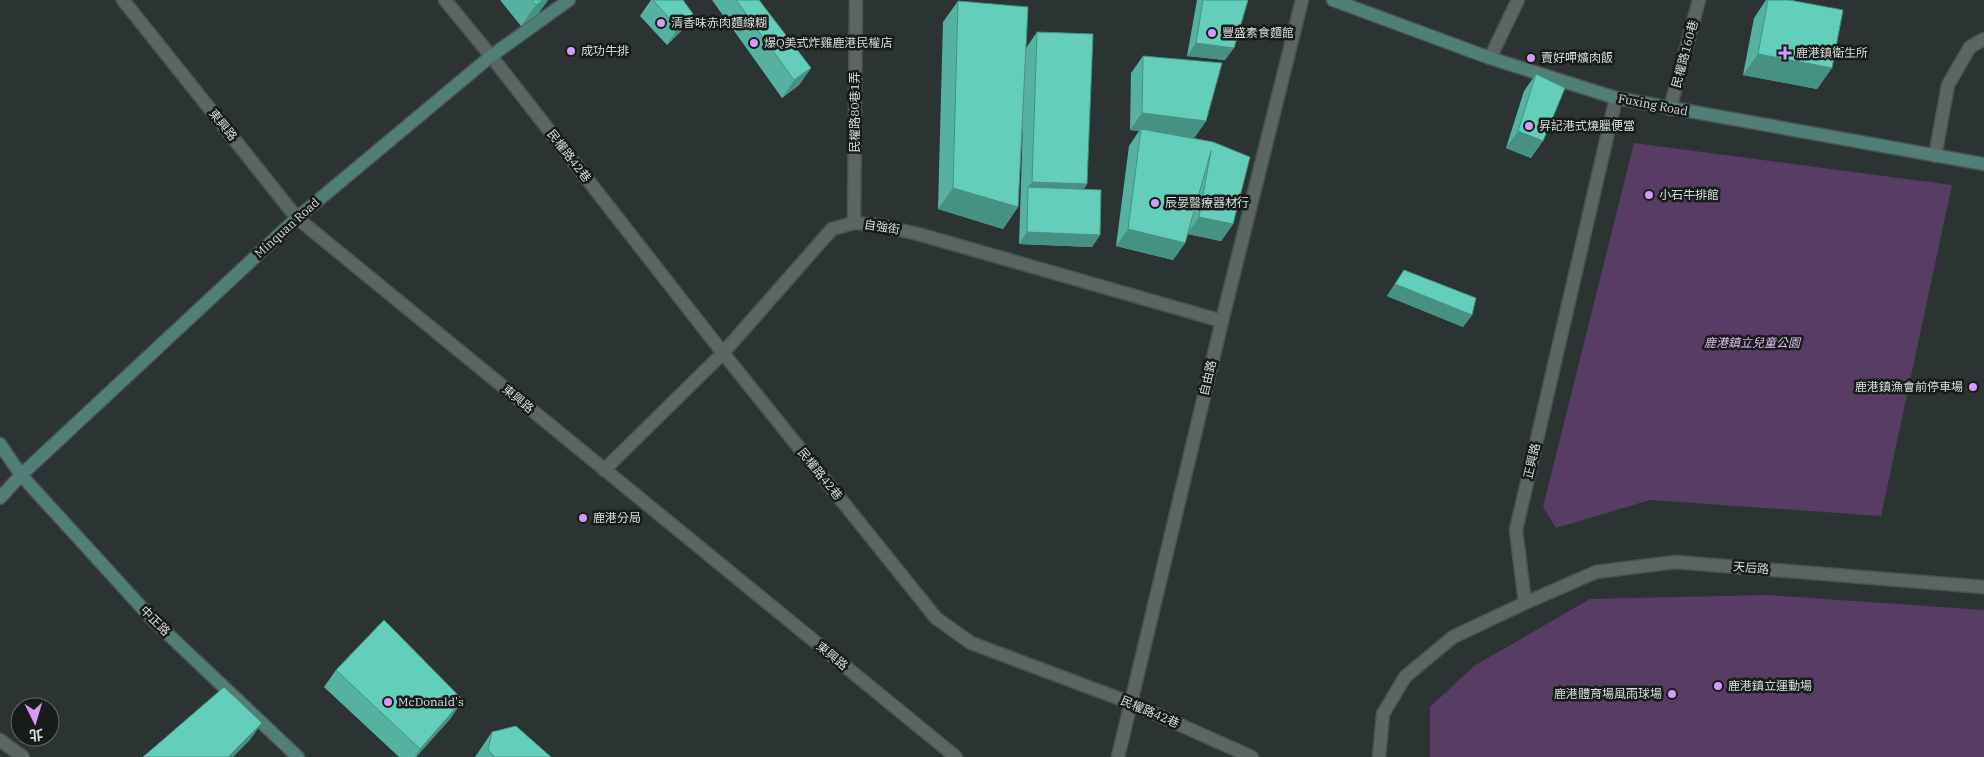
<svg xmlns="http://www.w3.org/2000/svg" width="1984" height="757" viewBox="0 0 1984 757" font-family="'IBM Plex Serif','Noto Sans TC',serif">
<rect width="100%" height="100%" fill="#2b3432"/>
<!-- green -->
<path fill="#573c64" d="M1634 143 1952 185 1881 516 1650 500 1556 528 1543 507Z
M1768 595 1984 610V757H1430V707L1474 666 1590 599Z"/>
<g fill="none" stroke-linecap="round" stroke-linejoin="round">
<defs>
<path id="lane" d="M1490 58 1518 0
M1935 156 1948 85 1970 47 1984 39
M854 223 856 0
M0 740 23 757"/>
<path id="street" d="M123 0 297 218 956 757
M445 0 491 56 723 353 936 618 971 643 1131 703 1252 757
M1670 109 1699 0
M604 470 723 353 832 229 854 223 878 225 918 234 1222 321
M1525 603 1516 530 1616 98
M1118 757 1222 321 1302 0
M1379 757 1383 714 1405 677 1453 637 1525 603 1596 572 1675 562 1984 587"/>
<path id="secondary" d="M1333 0 1490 58 1616 98 1984 164
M0 444 21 475 154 621 298 757
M0 498 21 475 297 218 491 56 569 0"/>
</defs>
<!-- lane casing -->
<use href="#lane" stroke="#4a5250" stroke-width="15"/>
<!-- street casing -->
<use href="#street" stroke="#4a5250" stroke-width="15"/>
<!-- secondary casing -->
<use href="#secondary" stroke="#4a5250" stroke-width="15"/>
<!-- lane -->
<use href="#lane" stroke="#5b6563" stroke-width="12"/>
<!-- street -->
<use href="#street" stroke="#5b6563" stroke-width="12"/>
<!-- secondary -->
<use href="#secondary" stroke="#4f7f77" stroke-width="12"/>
</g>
<!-- wall -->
<path fill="#55b2a0" d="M500 0H548L538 14 521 26Z
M651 0H683L693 14 681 31 667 45 640 16Z
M712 0H759L811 68 799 85 782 98Z
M1197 0H1248L1225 60 1187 56Z
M1766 0H1789L1832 68 1817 89 1743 75 1754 18Z
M958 1 1026 48 1037 32 1087 184 1084 189 1100 235 1092 247 1019 244 1023 122 1018 207 1003 229 938 209 943 22Z
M1143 56 1206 121 1194 138 1213 142 1233 224 1221 241 1188 234 1185 243 1173 260 1116 246 1129 146 1139 131 1130 130 1131 73Z
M1536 74 1531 158 1506 148 1524 91Z
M1404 270 1472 315 1463 327 1387 296Z
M336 670 451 718 416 757H399L324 687Z
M492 732 551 757H475Z"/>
<!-- shaded-wall -->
<path fill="#459182" d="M543 0H548L538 14 521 26 536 5Z
M693 14 681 31 667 45 678 28Z
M1196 43 1234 48 1225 60 1187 56Z
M1758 54 1832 68 1817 89 1743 75Z
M811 68 799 85 782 98 794 80Z
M1142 113 1206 121 1194 138 1141 129 1139 131 1130 130Z
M1518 131 1543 141 1531 158 1506 148Z
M1032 182 1087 184 1076 201 1028 187Z
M953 188 1018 207 1003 229 938 209Z
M1199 217 1233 224 1221 241 1187 234Z
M1128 229 1185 243 1173 260 1116 246Z
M1027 232 1100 235 1092 247 1019 244Z
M1395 284 1472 315 1463 327 1387 296Z
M463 700 451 718 416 757H414L420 749Z
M262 723 250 740 233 757H228Z"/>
<!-- building -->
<path fill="#63cfba" stroke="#459182" d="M532 0H543L536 5Z
M653 0H683L693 14 678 28Z
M736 0H759L811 68 794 80Z
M1203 0H1248L1234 48 1196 43Z
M1768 0H1789L1843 10 1832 68 1758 54Z
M958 1 1028 7 1018 207 953 188Z
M1037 32 1093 34 1087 184 1032 182Z
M1143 56 1222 63 1206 121 1142 113Z
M1536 74 1565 88 1543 141 1518 131Z
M1141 129 1213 142 1250 157 1233 224 1199 217 1211 151 1185 243 1128 229Z
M1028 187 1101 190 1100 235 1027 232Z
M1404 270 1476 298 1472 315 1395 284Z
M384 620 463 700 420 749 336 670Z
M224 687 262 723 228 757H143Z
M516 726 551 757H495L488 750 492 732Z"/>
<!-- markers -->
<g fill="#d89af8" stroke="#171b1a" stroke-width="2">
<circle cx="661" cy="23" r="5"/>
<circle cx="1212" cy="33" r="5"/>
<circle cx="754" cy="43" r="5"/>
<circle cx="571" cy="51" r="5"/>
<path d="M1782.5 45.5h5v5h5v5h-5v5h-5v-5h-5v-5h5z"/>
<circle cx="1531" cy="58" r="5"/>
<circle cx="1529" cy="126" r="5"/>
<circle cx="1649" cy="195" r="5"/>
<circle cx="1155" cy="203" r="5"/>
<circle cx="1973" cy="387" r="5"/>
<circle cx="583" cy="518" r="5"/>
<circle cx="1718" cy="686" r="5"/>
<circle cx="1672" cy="694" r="5"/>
<circle cx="388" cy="702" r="5"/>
</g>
<g text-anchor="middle" stroke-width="5" stroke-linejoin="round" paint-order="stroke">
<!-- poi labels -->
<g font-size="12" fill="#d8dedc" stroke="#171b1a" text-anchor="start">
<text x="671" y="27">清香味赤肉麵線糊</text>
<text x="1222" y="37">豐盛素食麵館</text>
<text x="764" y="47">爆Q美式炸雞鹿港民權店</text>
<text x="581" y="55">成功牛排</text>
<text x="1796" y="57">鹿港鎮衛生所</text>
<text x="1541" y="62">賣好呷爌肉飯</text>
<text x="1539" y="130">昇記港式燒臘便當</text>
<text x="1659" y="199">小石牛排館</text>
<text x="1165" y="207">辰晏醫療器材行</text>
<text x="1963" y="391" text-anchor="end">鹿港鎮漁會前停車場</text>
<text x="593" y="522">鹿港分局</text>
<text x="1728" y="690">鹿港鎮立運動場</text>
<text x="1662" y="698" text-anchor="end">鹿港體育場風雨球場</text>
<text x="398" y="706">McDonald's</text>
</g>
<!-- street labels -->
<g font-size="12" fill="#d8dedc" stroke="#171b1a">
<text transform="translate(1685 54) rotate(-75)" y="4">民權路160巷</text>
<text transform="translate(1653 105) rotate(11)" y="4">Fuxing Road</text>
<text transform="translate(855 112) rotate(-90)" y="4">民權路80巷1弄</text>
<text transform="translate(223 125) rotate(51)" y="4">東興路</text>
<text transform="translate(569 156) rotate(52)" y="4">民權路42巷</text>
<text transform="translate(882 227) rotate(9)" y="4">自強街</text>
<text transform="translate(287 228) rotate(-42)" y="4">Minquan Road</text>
<text transform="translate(1208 378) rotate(-77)" y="4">自由路</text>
<text transform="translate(518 399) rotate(39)" y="4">東興路</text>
<text transform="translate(1532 461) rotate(-77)" y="4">正興路</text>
<text transform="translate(820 474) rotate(51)" y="4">民權路42巷</text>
<text transform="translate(1751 568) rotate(5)" y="4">天后路</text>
<text transform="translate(155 621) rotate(45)" y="4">中正路</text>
<text transform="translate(832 656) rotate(39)" y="4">東興路</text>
<text transform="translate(1150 712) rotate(23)" y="4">民權路42巷</text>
</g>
<!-- park labels -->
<g font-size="12" font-style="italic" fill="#e1bff5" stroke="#171b1a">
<text x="1752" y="347">鹿港鎮立兒童公園</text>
</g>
</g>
<!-- north arrow -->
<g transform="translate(35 722) rotate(175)"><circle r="24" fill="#171b1a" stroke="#646968"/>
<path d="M0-4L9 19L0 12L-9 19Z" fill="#d89af8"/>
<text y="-8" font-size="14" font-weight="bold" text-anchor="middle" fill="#d8dedc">北</text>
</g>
</svg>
